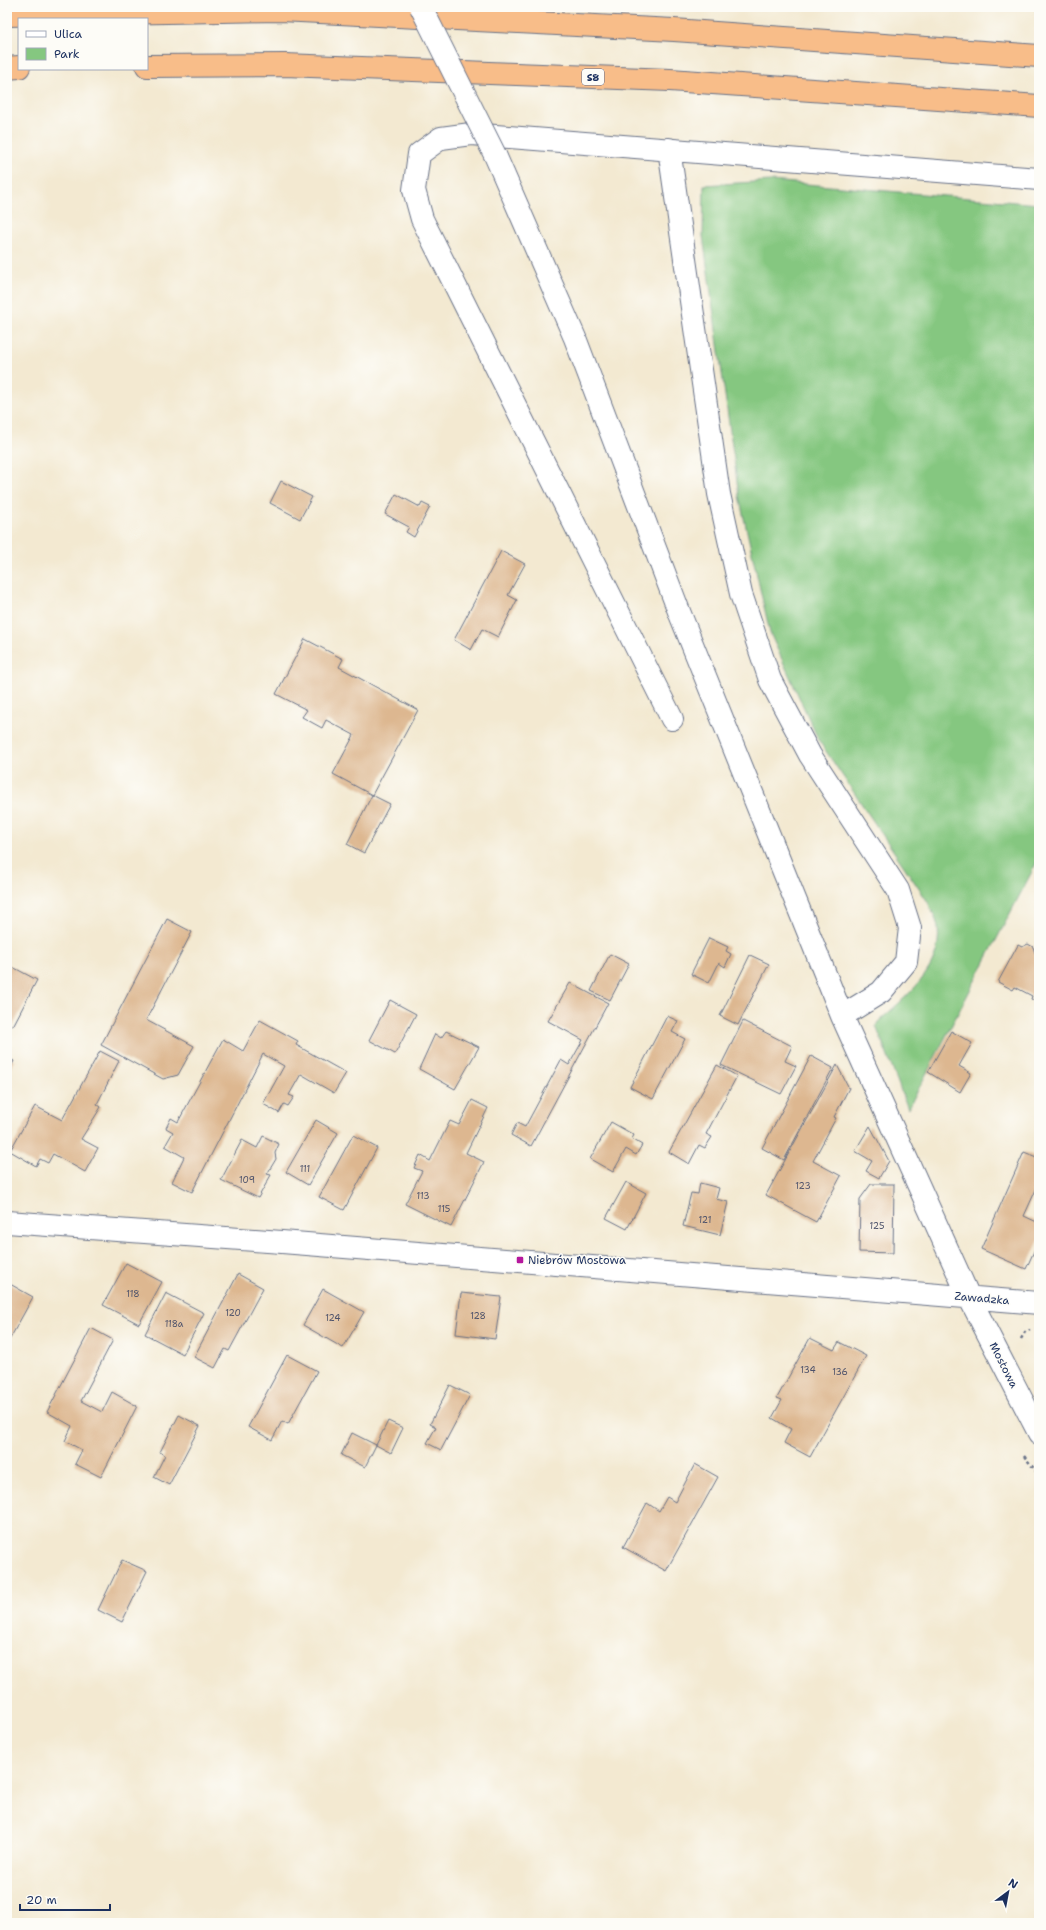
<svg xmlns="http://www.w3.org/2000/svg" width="1046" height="1930" viewBox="0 0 1046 1930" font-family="'Shantell Sans',sans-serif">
<rect width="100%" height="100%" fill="#fdfcf7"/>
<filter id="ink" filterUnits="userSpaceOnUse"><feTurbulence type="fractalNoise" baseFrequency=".025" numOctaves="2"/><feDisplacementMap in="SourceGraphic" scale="8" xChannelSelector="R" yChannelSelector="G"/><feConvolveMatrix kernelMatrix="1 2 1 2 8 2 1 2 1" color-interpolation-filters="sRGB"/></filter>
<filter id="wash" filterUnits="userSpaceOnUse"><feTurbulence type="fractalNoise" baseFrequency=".012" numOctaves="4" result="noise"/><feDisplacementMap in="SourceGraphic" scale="16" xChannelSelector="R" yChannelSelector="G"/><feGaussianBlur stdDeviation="0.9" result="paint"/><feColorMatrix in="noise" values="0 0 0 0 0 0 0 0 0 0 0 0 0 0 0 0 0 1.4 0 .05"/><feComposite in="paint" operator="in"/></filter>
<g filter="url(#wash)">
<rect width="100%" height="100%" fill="#f3e9d1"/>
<!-- green -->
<path fill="#85c780" stroke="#507b6f" d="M771 181 1039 204V858L908 1109 876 1026 878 1022C905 997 943 970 938 928 937 920 931 910 928 902L819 741 770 633 739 496 703 236 704 185Z"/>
<g id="blocks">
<!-- building -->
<path fill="#ddb790" d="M281 481 312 497 300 519 270 503Z
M396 494 420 507 422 503 430 507 414 537 406 532 409 527 385 514Z
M501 551 525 564 508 595 517 600 498 637 482 629 471 650 454 640Z
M305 639 343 659 339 667 418 710 372 795 333 774 354 735 326 720 322 728 302 717 307 710 276 694Z
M372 795 390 804 364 853 347 844Z
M167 919 192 932 146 1020 194 1046 178 1075 163 1079 101 1045Z
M709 938 728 947 726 951 731 954 725 967 719 963 709 983 691 974Z
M1028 944 1033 947 1035 953 1039 956V1003L1031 999 1032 996 1015 987 1013 990 998 982 1018 945 1022 947Z
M610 954 629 964 610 1000 591 991Z
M750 955 769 964 738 1025 720 1016Z
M7 964 37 980 13 1026 7 1023Z
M570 983 608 1003 531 1146 511 1135 517 1123 525 1127 561 1060 569 1065 583 1040 548 1021Z
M390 1000 416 1014 395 1054 369 1040Z
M667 1016 678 1021 672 1032 685 1039 653 1099 630 1087Z
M260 1020 298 1041 296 1045 346 1073 334 1093 301 1074 289 1095 294 1097 288 1106 284 1104 279 1113 263 1104 284 1066 263 1054 192 1192 172 1182 184 1157 165 1146 173 1132 166 1128 171 1118 178 1122 223 1039 243 1051Z
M743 1021 792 1046 785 1061 796 1066 781 1094 721 1065Z
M446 1031 479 1047 455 1089 419 1069 435 1034 441 1038Z
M951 1031 972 1043 959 1066 971 1073 960 1092 928 1072Z
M100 1051 119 1061 97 1104 101 1107 81 1139 98 1148 85 1172 53 1154 48 1163 40 1159 36 1166 10 1151 35 1106 62 1120Z
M811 1056 833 1068 784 1160 762 1148Z
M7 1057 14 1061 7 1074Z
M717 1065 737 1076 706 1134 712 1137 705 1148 699 1145 689 1164 669 1152Z
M837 1065 849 1088 834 1117 836 1118 813 1161 841 1176 816 1222 766 1195Z
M472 1100 488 1108 466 1153 484 1162 451 1227 405 1204 422 1171 414 1168 420 1155 430 1161 450 1121 459 1125Z
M316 1120 338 1133 308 1185 286 1172Z
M611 1122 634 1135 632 1139 642 1145 636 1155 626 1149 613 1172 590 1159Z
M870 1126 889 1161 879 1178 866 1171 872 1161 855 1151Z
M353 1135 377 1148 344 1210 319 1197Z
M263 1136 279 1144 275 1153 276 1159 267 1174 271 1175 258 1198 221 1180 242 1140 257 1148Z
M1024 1152 1039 1158V1183L1024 1216 1039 1223V1240L1026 1269 981 1249Z
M626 1182 646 1193 627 1229 606 1218Z
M700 1183 719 1188 716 1199 728 1202 720 1235 683 1226 691 1193 698 1194Z
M871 1184H894L893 1253 859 1252 860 1199Z
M126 1263 162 1282 139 1324 103 1305Z
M238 1274 263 1288 229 1351 225 1349 215 1368 194 1357Z
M10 1284 33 1297 7 1344V1289Z
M323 1289 364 1312 343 1348 303 1325Z
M166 1293 204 1313 183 1354 145 1334Z
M461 1293 501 1297 495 1339 456 1334Z
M91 1328 113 1340 81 1401 102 1412 112 1392 137 1406 101 1477 75 1464 82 1450 65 1441 72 1426 47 1412Z
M810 1338 834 1350 839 1342 866 1356 810 1457 784 1443 791 1429 772 1418 782 1400 777 1398Z
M287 1355 317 1371 288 1424 282 1421 272 1440 248 1427Z
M450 1385 470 1395 441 1450 427 1443 436 1427 430 1424Z
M179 1415 200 1426 169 1485 154 1477 165 1455 160 1452Z
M388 1421 403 1428 391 1453 376 1445Z
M352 1433 376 1445 365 1467 341 1455Z
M695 1464 718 1477 666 1571 623 1547 647 1503 659 1511 667 1497 675 1502Z
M122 1560 147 1571 122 1622 98 1610Z"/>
</g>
</g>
<g filter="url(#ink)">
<use href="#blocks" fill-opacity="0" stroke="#677086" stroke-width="1"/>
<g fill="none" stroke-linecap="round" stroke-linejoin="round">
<defs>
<path id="minor" d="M669 149 719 494 741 594 770 680 810 755 898 890 910 928 906 962 881 992 842 1016
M495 155 575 338 680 614 842 1016 969 1297 1039 1433
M672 719 422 219 414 190 419 154 441 138 471 134 1039 179
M7 1222 282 1242 1039 1303"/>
<path id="highway" d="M7 15 281 10 674 30 1039 56
M147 66 285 65 670 80 1039 106
M7 68 19 67"/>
</defs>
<!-- minor casing -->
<use href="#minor" stroke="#677086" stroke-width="24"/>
<!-- highway casing -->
<use href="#highway" stroke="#677086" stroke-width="24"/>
<!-- path -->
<path stroke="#677086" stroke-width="2.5" stroke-dasharray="3 3" stroke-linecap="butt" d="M1021 1339 1025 1332 1030 1330
M1024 1456 1039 1475"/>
<!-- minor -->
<use href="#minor" stroke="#fff" stroke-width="22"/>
<!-- highway -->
<use href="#highway" stroke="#f8bd89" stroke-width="22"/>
<defs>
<path id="minor-bridge" d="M421 7 495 155"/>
</defs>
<!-- minor-bridge casing -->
<use href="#minor-bridge" stroke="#677086" stroke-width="24" stroke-linecap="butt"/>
<!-- minor-bridge -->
<use href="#minor-bridge" stroke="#fff" stroke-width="22"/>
</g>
</g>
<!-- markers -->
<rect fill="#b5179e" stroke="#fdfcf7" stroke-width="1.5" x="516" y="1256" width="8" height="8" rx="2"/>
<g text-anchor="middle" stroke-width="3" stroke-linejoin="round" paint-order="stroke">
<!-- number labels -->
<g font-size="9" fill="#4c516a">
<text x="305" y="1172">111</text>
<text x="247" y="1183">109</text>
<text x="803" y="1189">123</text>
<text x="423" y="1199">113</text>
<text x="444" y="1212">115</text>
<text x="705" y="1223">121</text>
<text x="877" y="1229">125</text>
<text x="133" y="1297">118</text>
<text x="233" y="1316">120</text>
<text x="478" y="1319">128</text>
<text x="333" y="1321">124</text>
<text x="174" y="1327">118a</text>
<text x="808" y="1373">134</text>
<text x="840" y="1375">136</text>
</g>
<!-- shield labels -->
<rect fill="#fdfcf7" stroke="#5f6c8c" stroke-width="1" x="582" y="69" width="22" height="16" rx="3"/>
<g font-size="10" font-weight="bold" fill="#1b2f5e">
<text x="593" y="81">S8</text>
</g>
<!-- poi labels -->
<g font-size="11" fill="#1b2f5e" stroke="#fdfcf7" text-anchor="start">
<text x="528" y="1264">Niebrów Mostowa</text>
</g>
<!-- street labels -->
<g font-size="11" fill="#1b2f5e" stroke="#fdfcf7">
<text transform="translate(982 1298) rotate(5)" y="4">Zawadzka</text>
<text transform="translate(1004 1365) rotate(63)" y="4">Mostowa</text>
</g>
</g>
<!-- margin -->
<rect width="1046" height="1930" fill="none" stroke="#fdfcf7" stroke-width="24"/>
<!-- legend -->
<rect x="18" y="18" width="130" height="52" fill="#fdfcf7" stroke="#a3aaba"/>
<rect x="26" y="31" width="20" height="6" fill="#ffffff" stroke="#a3aaba"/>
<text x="54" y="38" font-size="12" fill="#1b2f5e">Ulica</text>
<rect x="26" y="48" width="20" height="12" fill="#85c780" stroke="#a3aaba"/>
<text x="54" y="58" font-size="12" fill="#1b2f5e">Park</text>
<!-- north arrow -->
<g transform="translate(1008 1892) rotate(32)" stroke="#fdfcf7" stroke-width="3" paint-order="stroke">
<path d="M0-3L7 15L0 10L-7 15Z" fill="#1b2f5e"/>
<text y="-6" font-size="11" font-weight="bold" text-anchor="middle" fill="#1b2f5e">N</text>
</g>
<!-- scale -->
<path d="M20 1904v6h90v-6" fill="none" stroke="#1b2f5e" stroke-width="2"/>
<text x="26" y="1904" font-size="12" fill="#1b2f5e" stroke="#fdfcf7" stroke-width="3" paint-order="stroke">20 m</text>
</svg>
